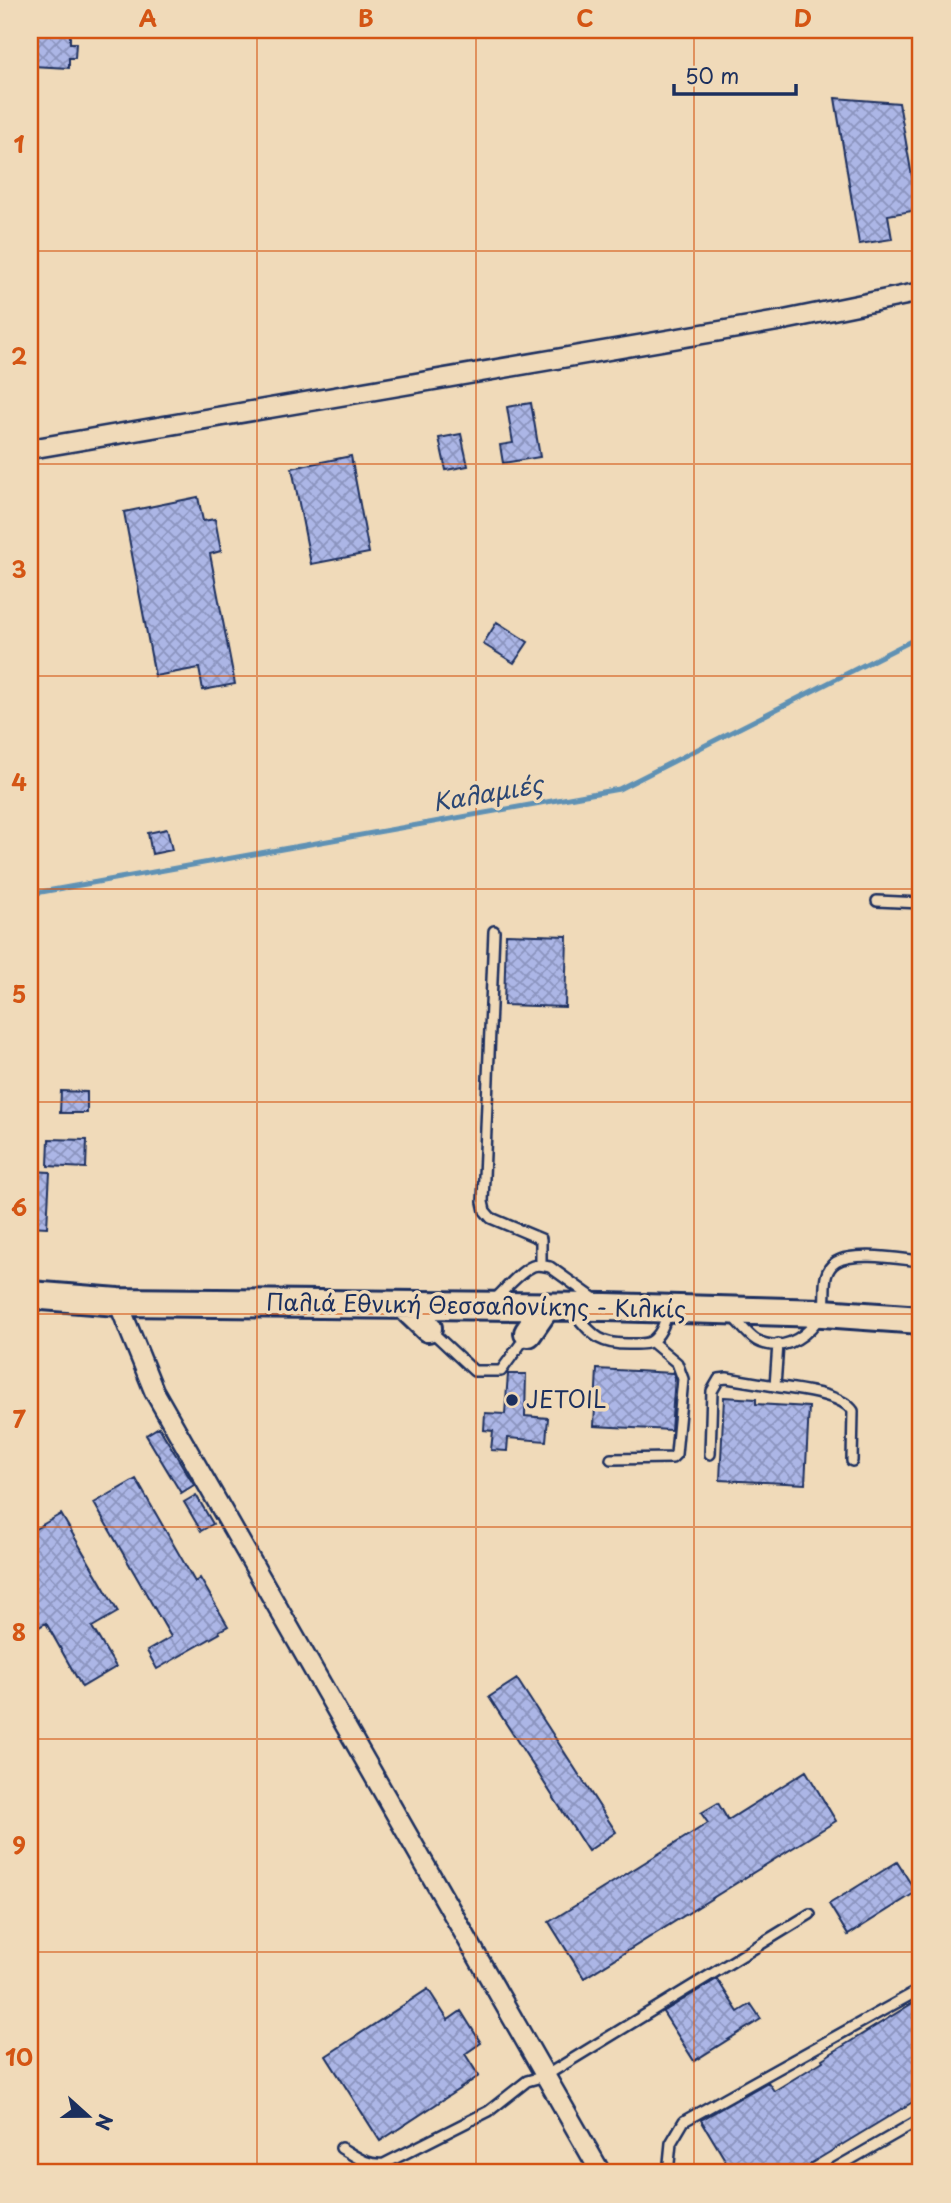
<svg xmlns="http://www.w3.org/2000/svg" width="951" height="2203" viewBox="0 0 951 2203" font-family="'Playpen Sans',sans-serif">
<defs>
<pattern id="building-cross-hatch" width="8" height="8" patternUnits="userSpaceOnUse" patternTransform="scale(1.75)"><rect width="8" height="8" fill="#acb6e6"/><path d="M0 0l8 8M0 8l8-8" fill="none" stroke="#8b94be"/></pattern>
</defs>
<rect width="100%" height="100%" fill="#f0dab9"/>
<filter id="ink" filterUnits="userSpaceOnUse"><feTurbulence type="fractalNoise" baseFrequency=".0143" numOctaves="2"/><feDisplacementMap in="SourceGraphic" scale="14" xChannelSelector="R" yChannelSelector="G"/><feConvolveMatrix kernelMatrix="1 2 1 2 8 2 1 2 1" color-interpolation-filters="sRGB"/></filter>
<g filter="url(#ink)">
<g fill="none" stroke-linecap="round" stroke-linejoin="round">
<!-- stream -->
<path stroke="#5f91b4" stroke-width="5" d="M30 894 619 789 921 636"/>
</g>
<!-- building -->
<path fill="url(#building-cross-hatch)" stroke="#1b2f5e" stroke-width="2" d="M35 30H63L62 33 70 34V43H76L75 58H69V68L32 66Z
M835 98 899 103 918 210 888 215 892 239 859 244Z
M531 403 540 457 503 463 500 445 513 443 507 407Z
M461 434 468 466 446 470 439 438Z
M351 456 369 553 311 564 292 468Z
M198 497 203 521 215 519 221 551 210 554 235 684 203 690 199 668 155 676 124 512Z
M497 622 528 642 514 663 483 644Z
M167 829 172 850 152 854 148 833Z
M506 934 567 936 565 1007 504 1005Z
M61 1091 87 1092V1113H60Z
M49 1139 87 1140 86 1168 48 1166Z
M32 1171 50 1172 47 1227 30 1226Z
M597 1369 673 1373 675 1377 671 1430 594 1426Z
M508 1374H526L525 1416 548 1418 546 1441 508 1438 507 1451 491 1450 493 1431 484 1430 485 1413 505 1414Z
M724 1397 756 1399V1404L809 1407 805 1484 720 1480Z
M159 1427 194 1485 181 1493 146 1435Z
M136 1479 195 1582 200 1578 228 1626 219 1631 220 1633 157 1669 147 1651 171 1637 94 1503Z
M196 1495 213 1524 201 1531 184 1502Z
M61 1514 118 1612 92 1627 116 1667 82 1687 46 1623 36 1629 30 1619V1532Z
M517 1679 616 1832 588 1851 489 1697Z
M806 1771 836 1821 584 1978 549 1922 708 1823 701 1813 718 1803 728 1820Z
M897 1862 916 1892 848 1935 829 1904Z
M717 1979 738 2012 751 2004 761 2019 694 2061 663 2012Z
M428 1989 448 2020 461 2011 481 2043 465 2054 479 2076 380 2141 326 2056Z
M921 1998V2097L810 2164 813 2169 806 2173H733L701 2120 768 2082 774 2091 823 2061 822 2059Z"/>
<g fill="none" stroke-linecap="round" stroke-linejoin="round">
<defs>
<path id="lane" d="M877 901 921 903
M494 931 483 1202 485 1211 491 1218 541 1239V1265
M494 1300C505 1290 519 1272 533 1266 538 1264 545 1266 550 1267L596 1300
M572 1311C593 1335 598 1345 632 1344 642 1344 651 1345 657 1336 663 1330 665 1319 669 1311
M733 1317C740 1324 748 1335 756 1340 780 1353 802 1340 817 1321 818 1319 822 1314 823 1312 828 1296 819 1273 836 1262 854 1251 900 1259 921 1261
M429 1329 474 1371H501L527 1335
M775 1386C796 1390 841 1393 853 1411L852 1461
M710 1454 712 1391 719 1379 727 1378 775 1386 778 1344
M611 1459 672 1458 676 1454 683 1379 677 1363 652 1342
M341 2148C355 2156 367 2166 384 2164L489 2111 527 2081 545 2076 810 1914
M668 2173 671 2143 684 2121 921 1989
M827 2173 921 2119"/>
<path id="street" d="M30 449 784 320 921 292
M118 1302 154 1391 601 2173"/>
<path id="secondary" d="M30 1295 118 1302 606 1307 823 1313 921 1320
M404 1305 428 1328
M528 1333 546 1307"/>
</defs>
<!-- lane casing -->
<use href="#lane" stroke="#1b2f5e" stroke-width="14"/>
<!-- street casing -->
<use href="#street" stroke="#1b2f5e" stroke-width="23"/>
<!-- secondary casing -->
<use href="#secondary" stroke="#1b2f5e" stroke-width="32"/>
<!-- lane -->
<use href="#lane" stroke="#f0dab9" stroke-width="9"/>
<!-- street -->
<use href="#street" stroke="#f0dab9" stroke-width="18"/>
<!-- secondary -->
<use href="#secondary" stroke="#f0dab9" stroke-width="26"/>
</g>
</g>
<!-- grid -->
<path fill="none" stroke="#d45514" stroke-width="2" stroke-opacity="0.55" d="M257 30V2173M476 30V2173M694 30V2173M30 251H921M30 464H921M30 676H921M30 889H921M30 1102H921M30 1314H921M30 1527H921M30 1739H921M30 1952H921"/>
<!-- markers -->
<circle fill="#1b2f5e" stroke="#f0dab9" stroke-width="2.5" cx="512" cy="1400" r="7"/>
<g text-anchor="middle" stroke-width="7" stroke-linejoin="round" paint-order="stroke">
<!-- street labels -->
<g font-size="23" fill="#1b2f5e" stroke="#f0dab9">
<text transform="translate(476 1306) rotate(1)" y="8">Παλιά Εθνική Θεσσαλονίκης - Κιλκίς</text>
</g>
<!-- poi labels -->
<g font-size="23" fill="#1b2f5e" stroke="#f0dab9" text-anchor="start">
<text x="526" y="1408">JETOIL</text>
</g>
<!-- water labels -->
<g font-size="24" font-style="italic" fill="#2c4774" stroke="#f0dab9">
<text transform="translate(488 794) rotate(-10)" y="8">Καλαμιές</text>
</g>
</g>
<!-- margin -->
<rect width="951" height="2203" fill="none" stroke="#f0dab9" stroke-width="77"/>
<!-- north arrow -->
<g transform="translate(88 2116) rotate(111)" stroke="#f0dab9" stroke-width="5" paint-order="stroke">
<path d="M0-5L12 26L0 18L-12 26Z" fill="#1b2f5e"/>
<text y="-10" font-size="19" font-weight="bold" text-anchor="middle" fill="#1b2f5e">N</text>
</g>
<!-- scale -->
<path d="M674 84v10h122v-10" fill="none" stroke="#1b2f5e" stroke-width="3.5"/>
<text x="685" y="84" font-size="21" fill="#1b2f5e" stroke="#f0dab9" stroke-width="5" paint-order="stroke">50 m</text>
<rect x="38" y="38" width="874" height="2126" fill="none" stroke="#d45514" stroke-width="2.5"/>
<g font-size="23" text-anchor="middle" font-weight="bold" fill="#d45514">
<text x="148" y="27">A</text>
<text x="366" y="27">B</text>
<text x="585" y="27">C</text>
<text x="803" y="27">D</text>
<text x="19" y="153">1</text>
<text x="19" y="365">2</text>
<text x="19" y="578">3</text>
<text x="19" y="791">4</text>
<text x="19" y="1003">5</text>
<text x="19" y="1216">6</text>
<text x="19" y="1428">7</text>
<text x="19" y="1641">8</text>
<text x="19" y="1854">9</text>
<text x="19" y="2066">10</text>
</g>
</svg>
